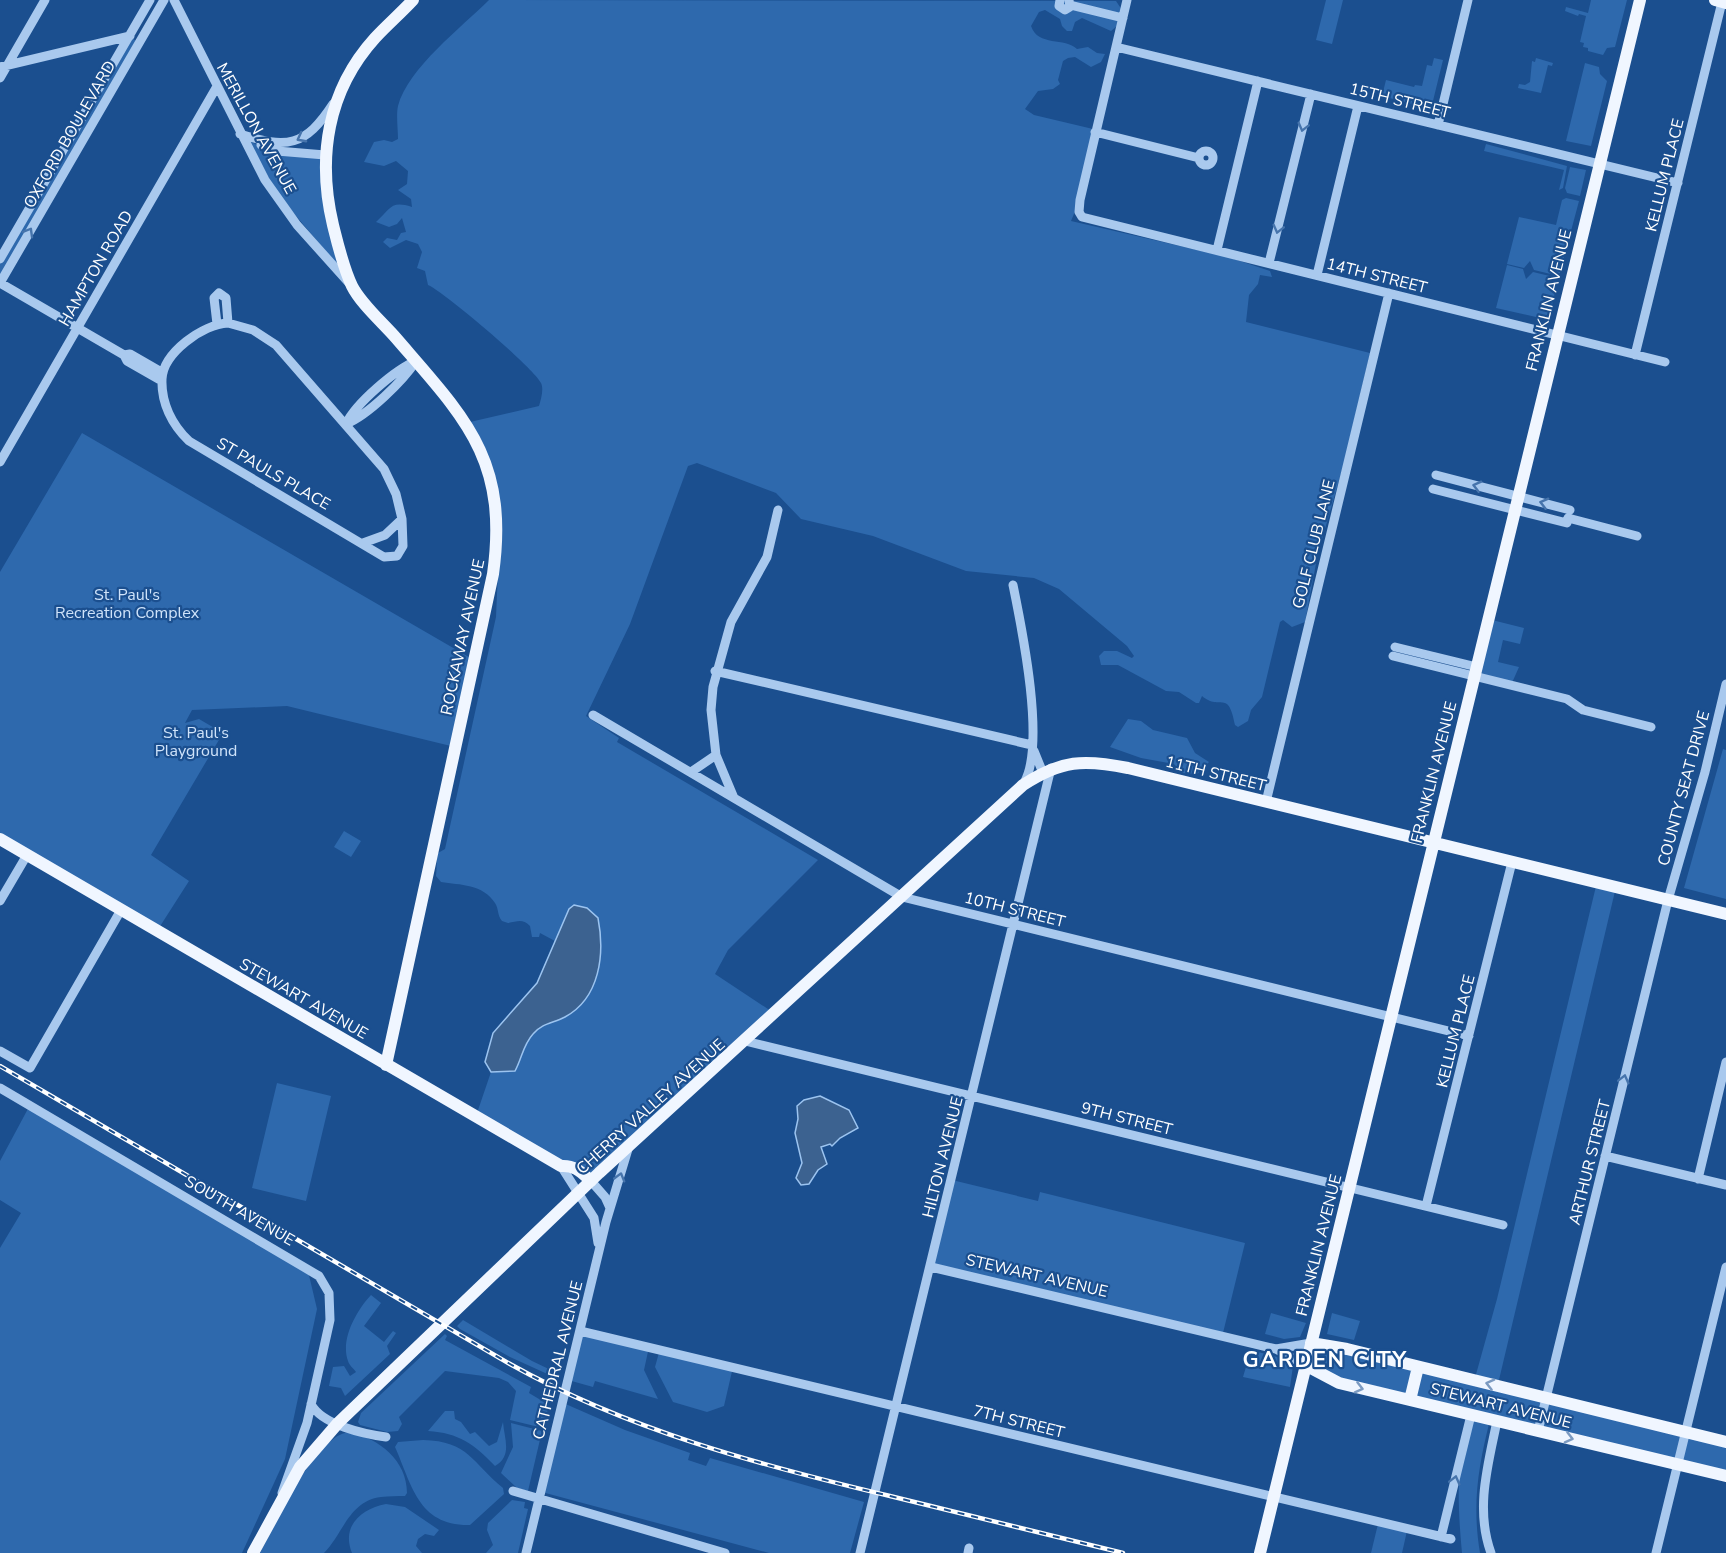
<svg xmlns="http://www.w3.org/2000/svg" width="1726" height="1553" viewBox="0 0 1726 1553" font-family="'Nunito Sans',sans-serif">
<rect width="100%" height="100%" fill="#1b4f8f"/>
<!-- green -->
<path fill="#2e69ad" d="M489 0 1116 1 1122 10 1117 26 1111 31 1082 18 1075 22 1072 31H1067L1062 26 1060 19 1045 10 1039 12 1031 26C1038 47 1065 37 1077 49L1088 47 1097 53 1105 54 1101 62 1091 67 1075 57 1068 58 1063 61 1058 80 1060 84 1053 89 1038 91 1025 109 1034 115 1093 129 1076 209 1071 221 1228 257 1270 271 1272 277 1260 275 1258 284 1249 295 1246 322 1370 353 1343 467 1318 553 1305 622 1292 627 1283 620 1280 622 1262 697 1251 710 1248 721 1238 727 1235 725C1228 688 1221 712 1202 696L1199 703H1196L1179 692 1166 691 1118 665H1101L1099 656 1104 651H1117L1132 658 1134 656 1127 646 1059 589 1034 578 966 571 873 536 801 519 776 493 697 463 688 466 630 624 586 716 619 738 617 742 818 860 728 950 715 974 774 1013 599 1173 578 1176 476 1116 491 1072 485 1062 493 1033 537 983 555 941 540 933 539 937H532L530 926C522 918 517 922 508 923L502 921C497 915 499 909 495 903 483 884 460 885 441 882L436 876C437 868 436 861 438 853L445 849 496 617 499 548 495 498 470 422 539 406C541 399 544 389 541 383 534 368 443 291 428 285L425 271 417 268 422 252 418 244 406 240 390 248 383 242 387 238 397 240 401 233 406 232 402 218 397 224 389 227 376 222C391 209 390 200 412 207L411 199 398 190 407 184 408 171 396 161 384 166 364 162 374 142 384 140 392 142 398 139C398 129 396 115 398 106 408 68 462 27 489 0Z
M1326 0H1343L1332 44 1316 40Z
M1591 0H1627L1615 47 1607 48 1603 55 1588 51V48L1583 47 1584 43 1580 42 1586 16 1579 14 1578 16 1565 11 1566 7 1588 13Z
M130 37 138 42 0 280V261Z
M1434 58 1443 60 1431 109 1382 96 1386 80 1414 87 1415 85 1422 86 1427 65 1432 66Z
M1536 58 1553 63 1552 66 1548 65 1541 93 1518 88 1519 84 1525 85 1530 82 1532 61 1535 62Z
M1585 63 1599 67 1600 74 1607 81 1591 146 1566 141Z
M244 138 265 149 323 158 344 273 281 198Z
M1486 144 1567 166 1563 188 1559 190 1564 170 1484 151Z
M1570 167 1586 170 1580 196 1567 193 1565 188Z
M1566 198 1579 201 1559 276 1534 270 1530 261 1524 268 1507 264 1519 217 1556 225 1562 200Z
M1507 265 1523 269 1526 279 1533 272 1558 278 1549 320 1496 308Z
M82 433 474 660 455 747 287 706 192 710 185 723 199 719 223 733 151 855 189 881 157 931 0 840V572Z
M1488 619 1524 628 1520 644 1503 640 1498 662 1519 667 1511 685 1475 676Z
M1128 719 1141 721 1153 730 1187 738 1195 753 1209 762 1197 774 1182 773 1174 764 1141 758 1110 747Z
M1723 749 1726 750V899L1684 888Z
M344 831 361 841 351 857 334 847Z
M1597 882 1616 887 1498 1384 1726 1442V1477L1490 1420C1478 1467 1472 1505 1480 1553H1462C1457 1499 1457 1467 1467 1414L1323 1377 1309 1359 1317 1348 1475 1378 1497 1299Z
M277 1083 331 1096 306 1201 252 1188Z
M30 1105 308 1271 317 1309 285 1459 242 1553H0V1248L21 1213 0 1200V1161Z
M952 1180 1038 1201 1040 1192 1245 1243 1222 1337 931 1267Z
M371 1295 381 1303 364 1326 384 1342 393 1331 396 1333 387 1346 390 1354 345 1396 341 1388 329 1386 333 1367 344 1366 350 1376 356 1372C354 1369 349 1365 348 1361 340 1339 357 1310 371 1295Z
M1271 1313 1306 1323 1300 1337 1284 1339 1265 1334Z
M1332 1313 1360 1321 1354 1340 1327 1334Z
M463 1320 532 1361 553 1371 554 1377 510 1357 460 1329 457 1326Z
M581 1330 649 1347 644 1370 658 1399 595 1381 593 1387 568 1380Z
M445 1334 447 1336 445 1340 531 1387 529 1393 549 1405 543 1428 510 1420 516 1391 508 1382 499 1378 445 1371 399 1417 402 1424 398 1431 387 1432 360 1425 358 1422 361 1413Z
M660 1349 733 1367 724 1406 707 1412 673 1402 655 1367Z
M1251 1350 1277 1357 1293 1366 1290 1387 1243 1377Z
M561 1402 625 1430 690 1453 688 1460 706 1466 710 1458 864 1502 850 1553H769L538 1491Z
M445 1411H454L455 1419 461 1422 470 1434 475 1432 489 1446 497 1442 503 1422C504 1438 513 1456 495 1466 474 1444 459 1433 428 1431Z
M511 1423 542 1431 528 1491 517 1488 501 1473 513 1447Z
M350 1432C379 1439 407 1460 407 1493L405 1496C397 1496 389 1496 381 1497 349 1501 343 1534 324 1553H260C276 1524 315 1434 350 1432Z
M423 1440C469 1441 472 1463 503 1488L504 1494 470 1525C418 1526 412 1485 395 1447L398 1442Z
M512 1500 525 1502 524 1508 528 1509 518 1553H486L493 1545 487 1530 488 1523Z
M386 1504 405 1507 439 1530 434 1536 425 1534 418 1539 416 1546 422 1553H352C341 1526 361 1509 386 1504Z
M1378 1524 1407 1531 1402 1553H1371Z"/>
<!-- water -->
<path fill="#3c6290" stroke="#9cc4f0" stroke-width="1.5" d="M574 905 587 908 598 918C605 954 600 998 565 1017 554 1023 542 1023 533 1034 523 1045 522 1058 515 1071L491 1072 485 1062 493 1033 537 983 569 909Z
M820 1096 849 1110 858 1128 840 1138 832 1146 830 1144 821 1147 827 1164 818 1170 809 1184 801 1185 796 1178 802 1163 795 1133 798 1119 797 1106 804 1100Z"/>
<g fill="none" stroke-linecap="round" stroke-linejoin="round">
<!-- minor -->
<path stroke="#a9c9ee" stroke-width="9" d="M174 0 265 180 297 225 349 283
M1060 0 1059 6 1065 10 1070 7 1069 0
M1127 0 1080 200 1079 212 1082 217 1665 362
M1070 5 1123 18
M1116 47 1678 183
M0 67 130 36
M0 78 45 0
M1438 125 1468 0
M1095 132 1199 158
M240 134C287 149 305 147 333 104
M261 145 277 151 325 155
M1199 158a7 7 0 1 1 14 0a7 7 0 1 1-14 0Z
M1217 250 1258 81
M0 259 150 0
M1269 263 1311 94
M1317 275 1358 106
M0 283 164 0
M0 283 124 355 127 361 162 381
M228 323 253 330 276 345 384 469 396 494 402 519 403 546 397 556 384 557 189 441C172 425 161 403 162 379 163 353 203 324 228 323Z
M217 324 214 298 219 293 226 298 228 323
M124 355 130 354 163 373
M1635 355 1722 2
M416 361C403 381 368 415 346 424 356 403 395 370 416 361Z
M0 462 216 88
M1436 475 1570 510
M1433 489 1567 523
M1568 518 1637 536
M363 543 385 535 402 519
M1013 585C1022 629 1046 745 1024 783
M1395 647 1477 667
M1393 656 1567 699 1583 710 1651 727
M715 671 1032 745
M593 715 902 897 1469 1036
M1034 751 1043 773
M691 772 716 755
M734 798 716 755 711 710 713 687 731 622 767 557 778 510
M1266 802 1389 293
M0 901 27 855
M745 1041 1503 1225
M0 1051 30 1068 121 910
M0 1088 319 1276 329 1293 330 1320 307 1423 282 1493
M1605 1156 1726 1185
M561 1166 594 1218 598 1243
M1698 1179 1726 1062
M591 1181 605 1197 610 1208
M1426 1206 1512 862
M931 1267 1276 1349 1305 1365
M580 1331 1451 1539
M1276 1349 1311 1343
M311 1404C322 1425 364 1434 386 1437
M1538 1431 1668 900 1705 772 1726 684
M513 1491 725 1553
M1441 1537 1471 1415
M526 1553 606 1222 629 1146
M860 1553 1051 768
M968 1553 969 1548
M1491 1553C1475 1509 1488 1465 1497 1421
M1656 1553 1726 1267"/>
<!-- major -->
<path stroke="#f0f6ff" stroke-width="12" d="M1715 0 1726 3
M0 839 561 1166C575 1165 581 1172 591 1181
M386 1065 493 574C509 459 465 418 396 338 382 322 361 304 352 286 343 267 338 245 333 225 317 158 327 91 375 38 387 25 401 13 413 0
M1311 1343 1347 1349 1726 1442
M1305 1365 1339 1383 1726 1476
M1410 1400 1418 1367
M253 1553 300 1467 338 1423 599 1173 1023 785C1061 760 1084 759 1128 768L1726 914
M1260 1553 1640 0"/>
<defs>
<path id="rail" d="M0 1066 510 1364C628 1430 759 1465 890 1496 967 1515 1045 1534 1123 1553"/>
</defs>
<!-- rail casing -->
<use href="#rail" stroke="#fff" stroke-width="4.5"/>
<!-- rail -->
<use href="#rail" stroke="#1b4f8f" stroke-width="2" stroke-dasharray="7" stroke-linecap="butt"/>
</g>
<!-- one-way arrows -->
<defs><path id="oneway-chevron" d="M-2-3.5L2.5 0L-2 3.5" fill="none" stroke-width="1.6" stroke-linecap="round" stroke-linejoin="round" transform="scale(1.5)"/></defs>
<g stroke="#4674ac">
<use href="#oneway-chevron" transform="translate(1303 127) rotate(104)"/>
<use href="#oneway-chevron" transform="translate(301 138) rotate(152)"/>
<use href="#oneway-chevron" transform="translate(1278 229) rotate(104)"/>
<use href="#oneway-chevron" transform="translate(29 232) rotate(-60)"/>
<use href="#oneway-chevron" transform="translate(1477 486) rotate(-166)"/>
<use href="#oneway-chevron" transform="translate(1544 503) rotate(-165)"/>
<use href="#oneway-chevron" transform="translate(1624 1079) rotate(-76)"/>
<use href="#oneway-chevron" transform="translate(620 1177) rotate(-74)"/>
<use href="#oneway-chevron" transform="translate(1455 1480) rotate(-76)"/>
</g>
<g stroke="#7b9ac1">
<use href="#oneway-chevron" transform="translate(1490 1384) rotate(-166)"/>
<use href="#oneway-chevron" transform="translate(1359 1388) rotate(14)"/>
<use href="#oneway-chevron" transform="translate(1569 1438) rotate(14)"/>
</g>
<g text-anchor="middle" stroke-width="4.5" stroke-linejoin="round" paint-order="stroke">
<!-- street labels -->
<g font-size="16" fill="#fff" stroke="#1b4f8f">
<text transform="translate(1400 100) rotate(14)" y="6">15TH STREET</text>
<text transform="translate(257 128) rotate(61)" y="6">MERILLON AVENUE</text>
<text transform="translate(69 134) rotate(-60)" y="6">OXFORD BOULEVARD</text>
<text transform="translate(1664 175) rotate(-76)" y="6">KELLUM PLACE</text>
<text transform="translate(95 268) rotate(-60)" y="6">HAMPTON ROAD</text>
<text transform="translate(1377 275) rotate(14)" y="6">14TH STREET</text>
<text transform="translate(1548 300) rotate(-76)" y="6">FRANKLIN AVENUE</text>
<text transform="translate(274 473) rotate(30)" y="6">ST PAULS PLACE</text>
<text transform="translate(1313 544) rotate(-76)" y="6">GOLF CLUB LANE</text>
<text transform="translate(462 637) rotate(-78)" y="6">ROCKAWAY AVENUE</text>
<text transform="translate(1433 772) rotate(-76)" y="6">FRANKLIN AVENUE</text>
<text transform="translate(1216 773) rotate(14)" y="6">11TH STREET</text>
<text transform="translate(1683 788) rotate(-75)" y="6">COUNTY SEAT DRIVE</text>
<text transform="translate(1015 909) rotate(14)" y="6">10TH STREET</text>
<text transform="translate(304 998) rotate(30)" y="6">STEWART AVENUE</text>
<text transform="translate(1455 1031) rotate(-76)" y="6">KELLUM PLACE</text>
<text transform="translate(650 1106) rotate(-42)" y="6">CHERRY VALLEY AVENUE</text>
<text transform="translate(1127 1118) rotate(14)" y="6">9TH STREET</text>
<text transform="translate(942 1157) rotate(-76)" y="6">HILTON AVENUE</text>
<text transform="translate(1589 1162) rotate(-76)" y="6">ARTHUR STREET</text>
<text transform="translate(240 1210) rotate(30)" y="6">SOUTH AVENUE</text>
<text transform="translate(1318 1245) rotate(-76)" y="6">FRANKLIN AVENUE</text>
<text transform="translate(1037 1275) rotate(13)" y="6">STEWART AVENUE</text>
<text transform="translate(557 1360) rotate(-76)" y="6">CATHEDRAL AVENUE</text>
<text transform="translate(1501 1405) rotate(14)" y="6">STEWART AVENUE</text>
<text transform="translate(1019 1421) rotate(14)" y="6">7TH STREET</text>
</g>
<!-- park labels -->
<g font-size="16" fill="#cfe3fa" stroke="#1b4f8f">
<text x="127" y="600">St. Paul's<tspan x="127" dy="18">Recreation Complex</tspan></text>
<text x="196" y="738">St. Paul's<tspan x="196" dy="18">Playground</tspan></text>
</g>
<!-- district labels -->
<g font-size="22" font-weight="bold" letter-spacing="1.5" fill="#fff" stroke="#1b4f8f">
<text x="1325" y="1367">GARDEN CITY</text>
</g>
</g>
</svg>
